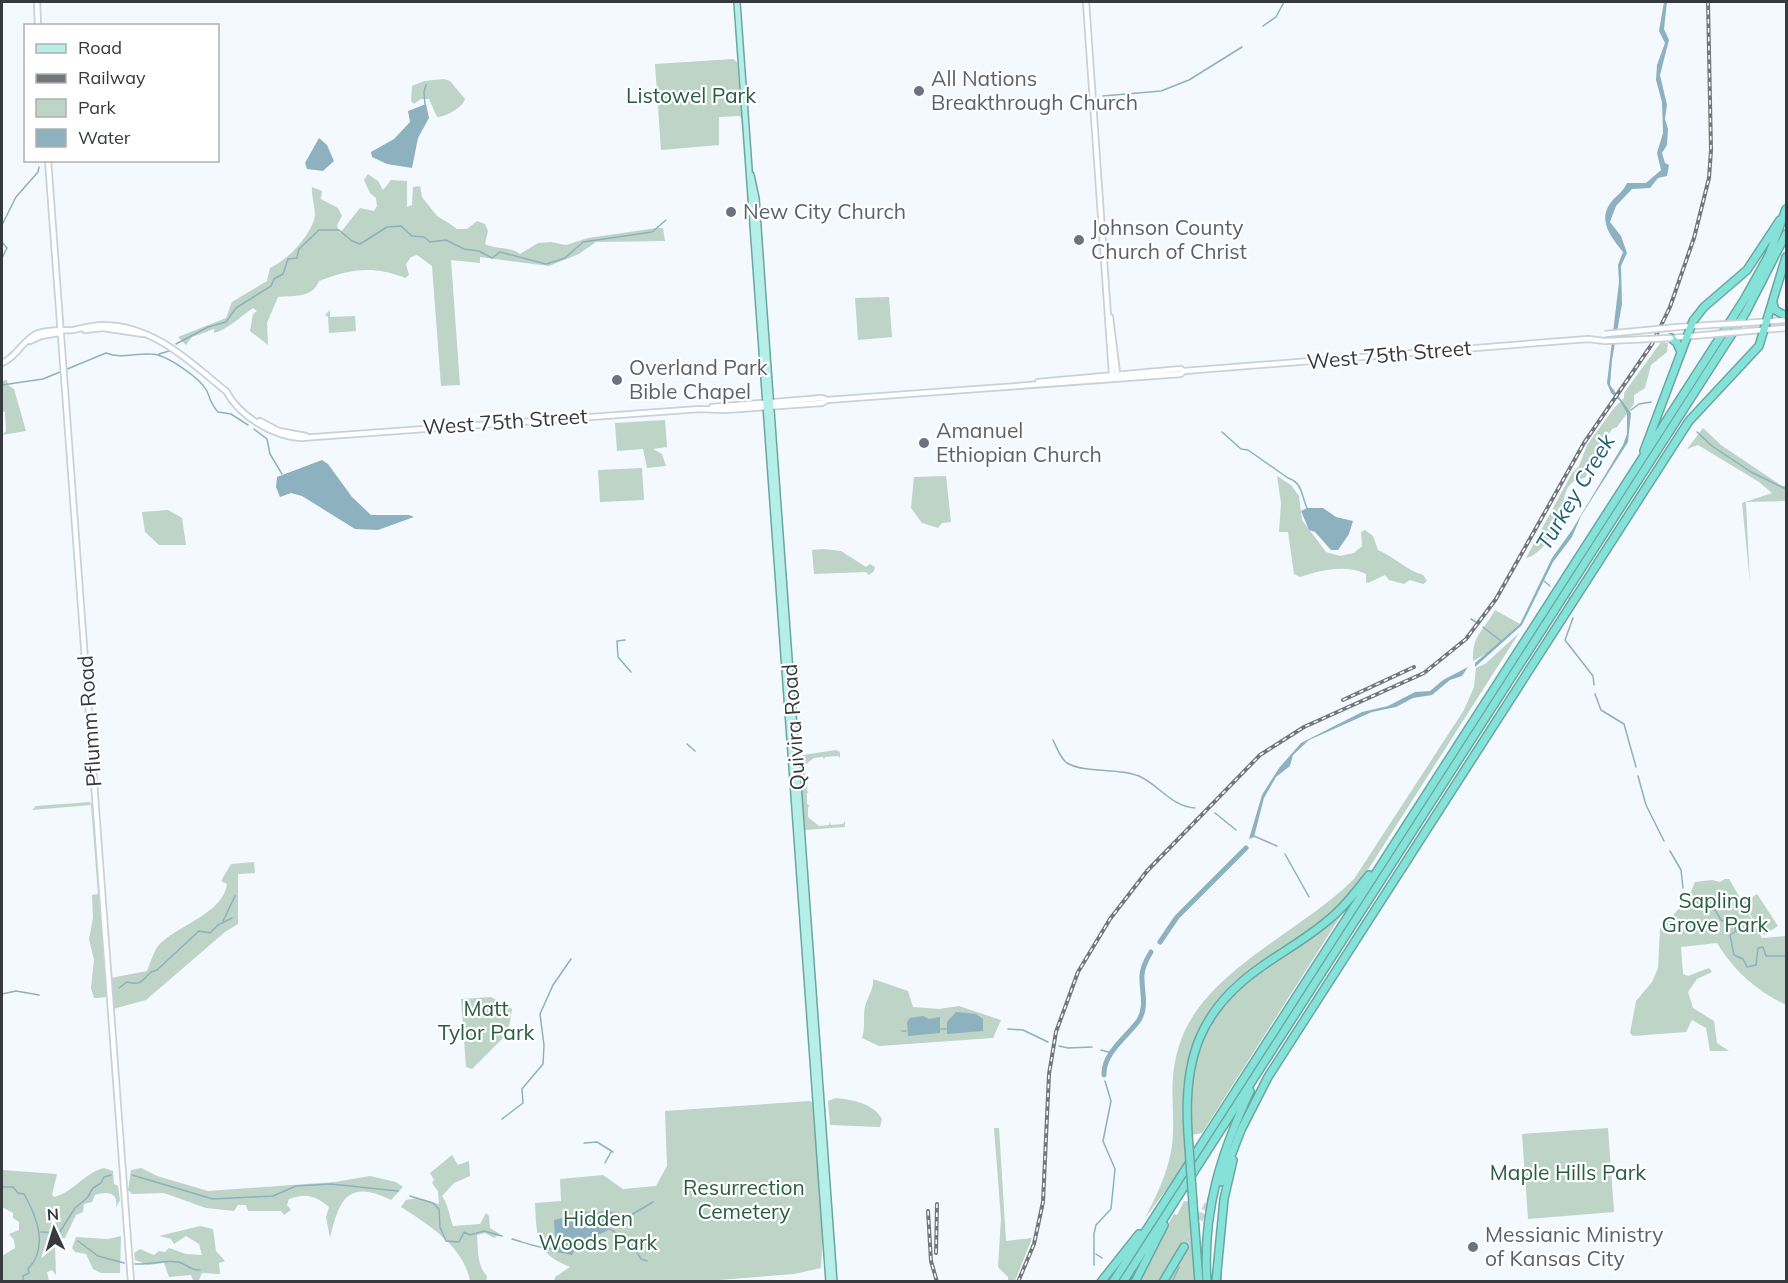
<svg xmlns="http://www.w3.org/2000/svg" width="1788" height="1283" viewBox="0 0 1788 1283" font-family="Mulish,sans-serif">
<rect width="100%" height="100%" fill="#f3f9fe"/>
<!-- green -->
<path fill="#bdd4c6" d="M733 59 737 62 743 125 740 116 719 117V145L661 150 655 64Z
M444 79 450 81 465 99C463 107 446 117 437 117L429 99H421L414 104 411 101 412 86 424 81Z
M368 174 378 181 383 190 391 180 407 181V207L412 205 413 187 420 186 422 197 437 216 450 224 457 229H467L477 221 485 224 488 231 485 244C496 250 510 246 520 254L538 243 551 242 566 245 588 238 657 228H663L665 241 596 242 579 254 549 266 480 257V263L451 260 460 385 441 386 432 266 417 255 411 257 406 264 409 275 405 278C374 265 349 269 319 281 312 299 294 295 278 297L267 323 268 345 250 331 253 314 257 311 253 308C241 316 227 330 214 333V329L192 337 186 345 178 337 226 318 232 302 267 281 270 268C287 260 307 240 314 220 317 210 311 198 312 187L322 191 321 199 338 208 342 216 337 225 340 233 360 208 374 211 377 206 376 198 370 193 364 180Z
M889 297 892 337 858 340 855 298Z
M330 310V317L355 316 356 331 329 333 328 317 325 315Z
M1661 342 1668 343 1667 352 1651 365 1645 388 1634 395V404L1617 427 1612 429 1602 445 1599 458 1588 468 1586 477C1582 479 1576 479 1573 482 1563 489 1563 507 1561 516 1557 530 1540 556 1526 558L1572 473 1579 466 1587 445 1614 408 1624 398V393Z
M7 380 8 385 14 389 26 431 2 435 6 431 5 412 2 411V381Z
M665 420 667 447 653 449 662 454 666 466 647 468 643 449 617 451 615 423Z
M1703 428 1721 445 1782 486H1786V501L1746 502 1750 583 1742 503 1772 493 1759 482 1698 445 1687 449Z
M642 468 644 500 600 502 598 470Z
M946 476 951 522 942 523 938 528 922 523 911 508 914 477Z
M1277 476 1291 485 1299 496 1302 520 1326 552 1340 556 1354 553 1362 546 1361 532 1365 530 1373 536 1378 550C1395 557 1406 570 1423 575L1427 581 1423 584 1410 580 1404 584 1389 580 1385 575 1368 583 1366 582V574C1346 564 1320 570 1300 577L1294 574 1288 532H1279L1281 503Z
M168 510 182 518 186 545H159L145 532 142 512Z
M823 549 841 551 866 567 870 564 875 567 874 571 869 575 866 572 814 574 812 550Z
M1495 610 1520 624 1487 653 1473 661C1472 634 1484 631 1495 610Z
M1519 633 1366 873 1340 905 1324 920 1234 982 1212 1008 1190 1055 1183 1088 1187 1162 1145 1218C1157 1195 1168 1172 1172 1146 1176 1109 1167 1084 1179 1046 1201 972 1300 933 1354 879L1464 710 1474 687 1476 668 1485 664Z
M836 750 840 752V758L838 756 825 757 824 759 823 757 814 758 805 765V777H808L807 791 809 792 807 793V804L810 806 808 807V817L819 826 829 825 830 822 831 825 843 824 845 821V827L805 830 799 759 803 755Z
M90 802 94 808 108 993 106 997 97 998H94L91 988 94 960 89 939 93 918 92 895 98 894 91 805 32 810 36 806Z
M254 862 255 873 238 874V924L225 932 146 1000 113 1009 111 978 147 971C151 962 154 948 162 942 181 924 223 913 227 884L221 881 231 864Z
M1725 879H1729L1743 903 1757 894 1778 926 1764 935 1745 907 1762 938 1786 936V1005C1756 990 1735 972 1717 943L1681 947 1683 974 1688 976 1709 968 1712 972 1697 979 1688 992 1693 1008 1714 1021 1717 1043 1729 1051H1710L1706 1028 1692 1020 1686 1032 1633 1036 1630 1033 1636 1001 1652 982 1658 968 1660 929 1688 899 1695 882 1712 880 1720 882Z
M1347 906 1202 1133 1192 1135C1180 1006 1257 974 1347 906Z
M873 979 908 991 913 1007 939 1009 959 1006 1001 1020 993 1038 879 1046 862 1038C866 1026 862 1014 866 1003 869 995 874 987 873 979Z
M491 997 512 1009 508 1033 472 1069 466 1067 461 999Z
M836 1098C853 1100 873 1103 882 1119L880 1127 830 1125 828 1101Z
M810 1101 814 1103 823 1230 821 1268 794 1274 706 1281H554L555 1277 570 1267C535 1253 537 1238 535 1203L561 1201 560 1179 603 1175 623 1189 656 1186 667 1166 665 1111Z
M994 1128H999L1006 1241 1032 1238 1015 1281H1008V1277L998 1267 1001 1219Z
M1608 1128 1614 1212 1528 1219 1522 1134Z
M452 1155 458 1165 469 1161 470 1176 454 1183 442 1196C448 1204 449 1215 453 1226L480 1224 486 1213 489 1216 490 1228 500 1234 494 1238 485 1233 477 1235C478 1249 477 1266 487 1276L486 1281H470C464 1247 429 1225 401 1207L406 1200 417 1198 439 1204 438 1191 432 1183 434 1180 430 1173Z
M104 1168 113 1171 114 1184 118 1186 120 1200 116 1208C119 1192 107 1191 95 1195L92 1202 84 1204 83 1212 76 1215 65 1238H58L55 1247 56 1275 52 1270 47 1272 49 1281H3L2 1256 15 1248 14 1240 9 1234 19 1230V1222L13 1218V1213L2 1207V1170L57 1174 52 1195 54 1197C74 1192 84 1173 104 1168Z
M141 1168 157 1176 208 1191 335 1182 370 1176 396 1182 403 1187 391 1200C347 1178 339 1201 330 1238L326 1217 329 1207C314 1195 307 1193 289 1199L287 1205 291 1210 284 1215 281 1211H248L246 1205H238L234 1211 206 1208 164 1193 132 1194 128 1190 131 1170Z
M1184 1201 1190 1202 1195 1281 1139 1282 1171 1219 1174 1214 1177 1215Z
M200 1226 213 1229 216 1251 225 1261 219 1263 220 1274 202 1273 199 1280H193L191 1275 169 1277 164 1263 148 1265 135 1260 134 1253 140 1249 154 1255 159 1251 165 1252 169 1248 186 1254 202 1255 199 1244 186 1236 174 1244 171 1239 159 1236Z
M121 1236 120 1273H101L93 1269 86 1254 75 1252 72 1248 76 1237 108 1239Z"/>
<!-- water -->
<path fill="#8db1bf" d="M1664 2H1667L1664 29 1669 40 1660 75 1667 105 1665 119 1668 129 1667 145 1662 153 1665 163 1669 165 1667 176 1658 178 1650 188 1632 189 1616 206 1610 222 1621 236 1627 253 1621 266 1622 304 1612 360 1610 385 1631 413 1628 442 1581 516 1572 537 1553 562 1522 625 1475 667V663L1520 624 1552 558 1572 530 1623 445 1627 434V413L1620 401 1611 393 1607 383 1619 282 1618 265 1623 252C1612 238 1596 220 1612 201 1617 195 1623 192 1627 183H1646L1661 170 1657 153 1663 133 1662 102 1656 80 1657 65 1665 43 1659 31Z
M426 104 429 118 418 138 412 168 387 164 372 157 371 152 394 139 410 122 408 111Z
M319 138 327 145 334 161 323 171 307 169 305 163Z
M322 460 328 464 352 497 371 515H409L414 517 378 530 355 529 302 496 291 493 280 497 276 487 277 477Z
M1307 508H1323L1336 517 1353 521 1349 534 1338 550H1331L1315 532 1309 530 1301 511Z
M1468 667 1462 676 1450 680 1432 695 1413 698 1396 707 1372 712 1309 740 1293 755 1290 766 1276 777 1264 798 1254 837 1249 839 1262 795 1279 768 1301 743 1362 712 1388 706 1415 692 1430 691 1443 680Z
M956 1012 976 1014 983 1019V1031L947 1034V1022Z
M923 1016 929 1019 940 1017V1033L908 1036 907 1022 910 1018Z
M580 1210 594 1214 606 1210 626 1216 616 1217 607 1231 579 1242 572 1255 556 1252 554 1220 574 1215Z"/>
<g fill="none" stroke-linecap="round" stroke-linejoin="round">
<!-- stream -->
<path stroke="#8db1bf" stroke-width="1.5" d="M1263 26 1276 17 1284 2
M1103 96 1161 91 1189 80 1242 47
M425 104 424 92 426 85
M2 225 16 197 38 172 39 167
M2 242 7 248 2 258
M176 344 208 327 226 322 236 308 271 286 274 279 283 274 288 259 297 258 299 249 319 230H339L352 241 360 244 387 227 401 226 412 236 424 237 430 242 446 240 464 249 479 251 492 258 500 252 546 264 565 258 583 242 652 232 666 220
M159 354 169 351
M2 385 43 379 106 353C121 359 135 353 151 354 166 354 200 378 207 391 210 399 212 406 218 412L231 414 248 425
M1631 410 1639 404 1651 402
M254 429 267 439 270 454 282 474
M1222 432 1241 449 1248 450 1288 478C1303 483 1301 495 1307 508
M1697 432 1712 446 1751 472 1786 489
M1544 581 1550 586
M1569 598 1570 599
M1573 618 1565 640 1593 676 1594 685
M1471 619 1476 622
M1483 627 1501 641
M625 640 617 641 618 657 631 672
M1595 694 1601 710 1624 724 1636 767
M1053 740C1057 748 1060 758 1067 763 1086 774 1118 767 1139 776 1159 785 1172 807 1195 808
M687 744 695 751
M1638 776 1646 805 1664 841
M1215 813 1236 830
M1254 836 1277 846
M1670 851 1681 870 1683 888
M1285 854 1309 897
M1694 899 1702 907 1715 910 1721 920 1735 926 1736 931 1730 935 1734 955 1743 959 1747 967 1756 965 1758 948 1763 947 1766 956H1786
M223 921 235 896
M119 988 127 982C142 986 141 981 151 972L157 970 199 931 210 933 218 925 232 918
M2 994 16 991 39 995
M941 1029H947
M1008 1029 1023 1030 1048 1042
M902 1031H906
M1059 1046 1068 1048 1092 1047
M1101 1050 1112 1053
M502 1119 523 1103 522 1089 543 1064 544 1045 540 1014 553 985 571 959
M584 1143 597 1142 613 1152
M605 1163 611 1152
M132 1175 213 1199 273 1196 296 1186 331 1184 398 1191
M2 1187H13L18 1193 24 1194C37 1217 49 1247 28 1269L29 1273 23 1276V1282
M410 1196 433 1203 439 1209 440 1227 446 1241 459 1242 464 1232 470 1235 484 1231 502 1236
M625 1216 631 1215 653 1202
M609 1229C619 1232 623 1243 633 1246L641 1259 647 1261
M41 1232 59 1233 75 1208 87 1198 93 1188 101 1183 104 1177 111 1175
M512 1239C526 1243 540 1249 555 1249
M78 1241 98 1256 124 1263
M1096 1254 1102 1258
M135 1264C150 1265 163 1260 178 1262 188 1264 190 1271 200 1270
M1094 1265V1234L1096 1225 1111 1209 1115 1169 1103 1141 1111 1101 1105 1081
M1221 1268V1282
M1172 1282 1179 1267"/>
<!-- river -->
<path stroke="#8db1bf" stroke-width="5" d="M1160 942 1177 917 1246 848
M1104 1075C1103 1053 1127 1037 1139 1020 1147 1007 1142 993 1142 979 1141 969 1146 960 1151 952"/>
<!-- highway-tunnel -->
<path stroke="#cdd3d7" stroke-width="7" stroke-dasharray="7 3.5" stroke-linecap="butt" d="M1184 1247 1212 1197"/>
<defs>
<path id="secondary" d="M37 2 38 26
M1086 2 1112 374
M48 160 131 1282
M1110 317 1117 373
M1746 323 1786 320
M1678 327 1710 325
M85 330 103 328 143 334
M1749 331 1786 328
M1671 338 1704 335
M30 341 41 336 59 333
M2 363C17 357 22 341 36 334 48 329 60 331 73 330 83 328 93 325 104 325 155 326 190 362 227 392
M1038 382 1181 369 1184 371
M226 391C240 417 273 436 301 438L700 409
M712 407 822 398 827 400
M700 409 725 410 822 403 827 400 1181 374 1184 371 1588 339 1605 341
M260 421 279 431 306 436"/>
<path id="primary" d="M737 2 829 1282
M751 175 756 198 763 299 834 1282"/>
<path id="highway" d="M1773 303 1775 310 1786 316
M1671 338 1677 343 1681 352
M1644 451 1693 321 1704 307 1747 270 1780 220
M1188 1133C1183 1060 1199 1010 1261 967 1285 950 1311 936 1333 916 1347 904 1358 889 1369 875
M1221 1182 1241 1130 1268 1077 1689 421 1759 346 1786 257
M1193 1204 1199 1282
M1101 1282 1139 1234
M1113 1282 1744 300 1769 255 1786 209
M1123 1282 1746 312 1786 234
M1135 1282 1164 1225
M1163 1282 1184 1247
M1207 1282C1202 1212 1221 1153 1250 1091
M1216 1282 1224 1199 1233 1160"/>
</defs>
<!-- secondary casing -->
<use href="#secondary" stroke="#c8d1d9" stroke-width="8"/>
<!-- primary casing -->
<use href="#primary" stroke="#69a7a2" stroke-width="8"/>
<!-- highway casing -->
<use href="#highway" stroke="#69a7a2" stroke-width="10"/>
<!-- secondary -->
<use href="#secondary" stroke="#fff" stroke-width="4.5"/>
<!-- primary -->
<use href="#primary" stroke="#b6eee8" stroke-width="5"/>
<!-- highway -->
<use href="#highway" stroke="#85e2d8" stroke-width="7"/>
<defs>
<path id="rail" d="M1343 700 1414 667
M928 1211 931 1261 937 1282
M936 1253 937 1204
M1018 1282 1034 1244 1043 1202 1049 1074 1056 1032 1078 972 1110 919 1147 871 1260 755 1304 727 1424 673 1466 639 1496 599 1584 443 1652 344 1670 307 1694 238 1709 178 1711 150 1708 2"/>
</defs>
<!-- rail casing -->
<use href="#rail" stroke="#73777b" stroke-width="4"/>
<!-- rail -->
<use href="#rail" stroke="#fff" stroke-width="1.5" stroke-dasharray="4.5" stroke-linecap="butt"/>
<defs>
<path id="secondary-bridge" d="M1710 325 1746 323
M1605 334 1678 327
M1704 335 1749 331
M1605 341 1671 338"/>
<path id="highway-bridge" d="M1188 1133 1193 1204"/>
</defs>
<!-- secondary-bridge casing -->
<use href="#secondary-bridge" stroke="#c8d1d9" stroke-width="8" stroke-linecap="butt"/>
<!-- highway-bridge casing -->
<use href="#highway-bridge" stroke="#69a7a2" stroke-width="10" stroke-linecap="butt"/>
<!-- secondary-bridge -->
<use href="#secondary-bridge" stroke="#fff" stroke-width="4.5"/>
<!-- highway-bridge -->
<use href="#highway-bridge" stroke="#85e2d8" stroke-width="7"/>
</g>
<!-- markers -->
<g fill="#6b7280" stroke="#fff" stroke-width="2">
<circle cx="919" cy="91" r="6"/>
<circle cx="731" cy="212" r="6"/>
<circle cx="1079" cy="240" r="6"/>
<circle cx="617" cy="380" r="6"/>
<circle cx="924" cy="443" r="6"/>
<circle cx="1473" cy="1247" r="6"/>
</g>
<g text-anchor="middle" stroke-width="4.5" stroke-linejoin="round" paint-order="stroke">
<!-- worship labels -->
<g font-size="21" fill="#5b616d" stroke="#fff" text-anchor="start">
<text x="931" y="86">All Nations<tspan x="931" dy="24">Breakthrough Church</tspan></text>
<text x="743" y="219">New City Church</text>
<text x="1091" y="235">Johnson County<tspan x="1091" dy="24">Church of Christ</tspan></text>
<text x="629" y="375">Overland Park<tspan x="629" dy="24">Bible Chapel</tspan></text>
<text x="936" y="438">Amanuel<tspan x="936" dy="24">Ethiopian Church</tspan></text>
<text x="1485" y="1242">Messianic Ministry<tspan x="1485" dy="24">of Kansas City</tspan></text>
</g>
<!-- park labels -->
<g font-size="21" fill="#275d42" stroke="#fff">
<text x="691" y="103">Listowel Park</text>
<text x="1715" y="908">Sapling<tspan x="1715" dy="24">Grove Park</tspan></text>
<text x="486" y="1016">Matt<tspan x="486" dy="24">Tylor Park</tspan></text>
<text x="1568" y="1180">Maple Hills Park</text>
<text x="744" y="1195">Resurrection<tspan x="744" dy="24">Cemetery</tspan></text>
<text x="598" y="1226">Hidden<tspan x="598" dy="24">Woods Park</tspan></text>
</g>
<!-- street labels -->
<g font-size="21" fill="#36393d" stroke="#fff">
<text transform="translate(1389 355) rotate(-5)" y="7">West 75th Street</text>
<text transform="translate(505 422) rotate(-4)" y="7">West 75th Street</text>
<text transform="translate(90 721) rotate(-94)" y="7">Pflumm Road</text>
<text transform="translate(794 727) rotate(-94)" y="7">Quivira Road</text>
</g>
<!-- water labels -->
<g font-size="22" font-style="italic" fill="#1b6075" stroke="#fff">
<text transform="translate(1575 492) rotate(-59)" y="8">Turkey Creek</text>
</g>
</g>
<!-- border -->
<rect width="1788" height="1283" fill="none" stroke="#36393d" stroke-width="6"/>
<!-- legend -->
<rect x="24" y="24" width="195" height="138" fill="#ffffff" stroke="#afb0b1" stroke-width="1.5"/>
<rect x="36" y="44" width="30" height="9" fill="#b6eee8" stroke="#afb0b1" stroke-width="1.5"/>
<text x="78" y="54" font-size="18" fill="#36393d">Road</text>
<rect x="36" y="74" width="30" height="9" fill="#73777b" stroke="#afb0b1" stroke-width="1.5"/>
<text x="78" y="84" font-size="18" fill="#36393d">Railway</text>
<rect x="36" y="99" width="30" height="18" fill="#bdd4c6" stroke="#afb0b1" stroke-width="1.5"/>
<text x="78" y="114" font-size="18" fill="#36393d">Park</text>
<rect x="36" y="129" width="30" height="18" fill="#8db1bf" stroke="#afb0b1" stroke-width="1.5"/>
<text x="78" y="144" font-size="18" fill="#36393d">Water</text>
<!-- north arrow -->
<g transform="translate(54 1229) rotate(356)" stroke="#ffffff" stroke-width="4.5" paint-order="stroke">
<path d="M0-4.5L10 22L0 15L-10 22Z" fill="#36393d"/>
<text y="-9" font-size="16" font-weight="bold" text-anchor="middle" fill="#36393d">N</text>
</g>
</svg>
